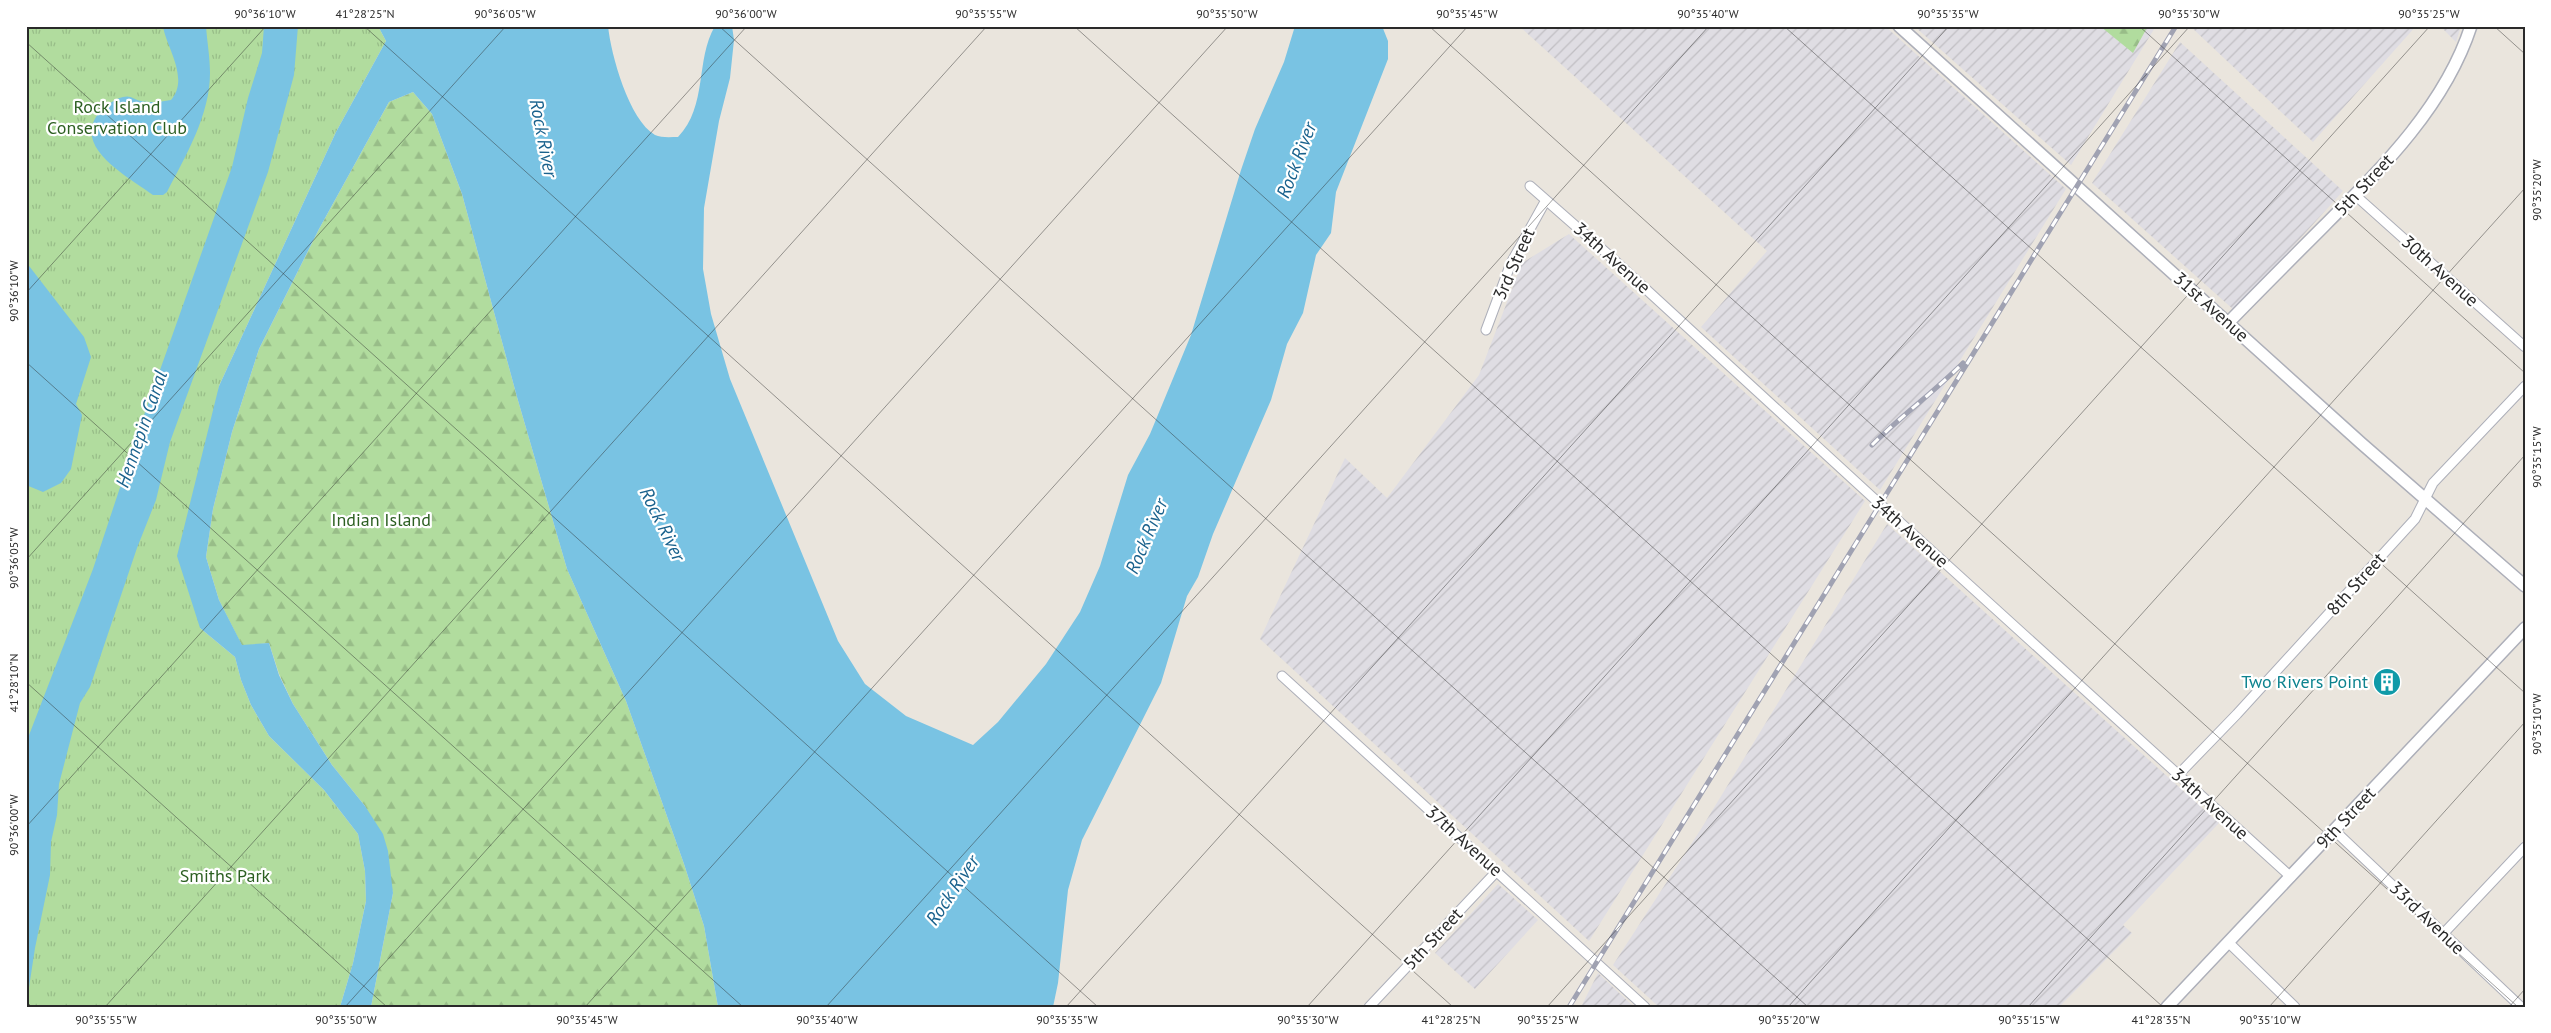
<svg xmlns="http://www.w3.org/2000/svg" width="2551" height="1033" viewBox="0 0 2551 1033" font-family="'PT Sans',sans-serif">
<defs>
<pattern id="industrial-furrows" width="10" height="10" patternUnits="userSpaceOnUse" patternTransform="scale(1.25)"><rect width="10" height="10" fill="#dfdde3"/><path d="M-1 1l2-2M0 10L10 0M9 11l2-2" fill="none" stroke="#c0bec3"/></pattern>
<pattern id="forest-firs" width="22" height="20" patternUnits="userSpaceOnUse" patternTransform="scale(1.25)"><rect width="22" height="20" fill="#b1dc9e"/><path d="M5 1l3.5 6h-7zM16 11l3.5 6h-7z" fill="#98bd88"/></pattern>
<pattern id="park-tufts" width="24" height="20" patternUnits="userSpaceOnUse" patternTransform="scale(1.25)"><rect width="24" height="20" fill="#b1dc9e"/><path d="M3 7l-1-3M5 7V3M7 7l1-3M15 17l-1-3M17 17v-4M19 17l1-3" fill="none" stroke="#98bd88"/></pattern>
</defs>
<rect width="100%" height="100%" fill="#eae5dd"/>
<!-- industrial -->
<path fill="url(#industrial-furrows)" d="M1519 26H1885L2066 189 1880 490 1701 327 1767 251Z
M1914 26H2156L2071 165Z
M2190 26H2416L2313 142Z
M2440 26H2461L2456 42Z
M2180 42 2343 191 2235 311 2092 183Z
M1569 234 1865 501 1589 941 1260 639 1345 458 1387 498 1479 375 1522 263Z
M1887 524 2219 823 2123 925 2132 933 2059 1007H1659L1613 965 1701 829Z
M1498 884 1538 920 1475 989 1435 953Z
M1598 973 1634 1007H1581Z"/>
<!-- forest -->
<path fill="url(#forest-firs)" d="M2100 26H2148L2133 53Z
M413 92 432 114 462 194 517 397 567 569 626 701 684 864 704 926 718 1007H371L393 893 365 806 332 765 293 704 279 674 269 643 242 646 219 600 206 557 213 509 232 432 259 349 319 229 389 102Z"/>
<!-- park -->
<path fill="url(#park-tufts)" d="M26 26H378L386 41 336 132 219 386 200 628 235 657 241 680 251 705 269 736 324 790 358 834 365 871 366 901 353 963 340 1007H26Z"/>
<!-- water -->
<path fill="#79c3e3" d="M163 26H206C207 41 210 57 210 73 210 115 186 155 167 192L163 195H153C132 179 75 150 96 117 101 109 114 99 123 97 131 95 133 99 141 101 150 103 161 102 171 100 190 78 166 47 163 26Z
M264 26H298L294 75 268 172 170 442 156 500 137 548 90 687 80 703 59 784 57 815 51 842 50 875 35 948 26 1007V743L93 569 143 418 232 167 248 98 262 53Z
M378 26H608C611 55 629 120 655 135 661 138 671 137 678 137 708 106 695 60 715 26H732L734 40 730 78 719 121 704 208 703 269 711 314 730 379 838 641 865 684 906 716 973 745 998 722 1046 664 1080 612 1100 566 1128 475 1150 434 1191 335 1241 170 1255 129 1284 62 1295 26H1382L1388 41V59L1336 192 1331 233 1316 255 1303 313 1287 344 1271 400 1213 534 1198 577 1187 596 1161 683 1082 840 1068 890 1058 983 1053 1007H718L704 926 684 864 626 701 567 569 517 397 462 194 432 114 413 92 389 102 319 229 259 349 232 432 213 509 206 557 219 600 242 645 269 643 279 675 293 704 332 765 365 806 383 834 388 851 393 893 371 1007H340L353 963 366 901 365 871 358 834 324 790 269 736 251 705 241 680 235 657 200 628 177 556 219 386 336 132 386 41Z
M26 262 84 337 91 357 76 404 82 415 71 469 61 483 43 492 26 485Z"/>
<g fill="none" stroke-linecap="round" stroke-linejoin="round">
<defs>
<path id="street" d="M1530 186 1612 258 1881 505 2291 877
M2355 195 2525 347
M1486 330 1511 263 1546 200
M1282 676 1645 1007
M2178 775 2237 714 2415 519 2433 483 2525 386
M2334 830 2521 1007
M2443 934 2525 847
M2228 942 2295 1007
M1369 1007 1497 871"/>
<path id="secondary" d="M1899 26 2361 443 2525 586
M2228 323C2260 290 2292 258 2324 226 2382 168 2445 106 2471 26
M2167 1007 2525 628"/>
</defs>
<!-- street casing -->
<use href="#street" stroke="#adafb9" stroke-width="11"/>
<!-- secondary casing -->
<use href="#secondary" stroke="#adafb9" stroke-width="14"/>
<!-- street -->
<use href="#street" stroke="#fff" stroke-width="9"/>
<!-- secondary -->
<use href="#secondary" stroke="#fff" stroke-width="11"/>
<defs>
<path id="rail" d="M1872 445C1901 416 1934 392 1963 363
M1569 1007 2176 26"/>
</defs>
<!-- rail casing -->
<use href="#rail" stroke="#a0a2b2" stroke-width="5"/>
<!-- rail -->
<use href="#rail" stroke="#fff" stroke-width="3" stroke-dasharray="9" stroke-linecap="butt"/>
</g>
<!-- ticks -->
<path fill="none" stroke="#2a2a2a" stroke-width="1" stroke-opacity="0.45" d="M364 26 1453 1007M719 26 1808 1007M1074 26 2163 1007M1429 26 2518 1007M1784 26 2525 693M2139 26 2525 373M2494 26 2525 54M26 42 1098 1007M26 293 266 26M26 362 743 1007M26 560 506 26M26 682 387 1007M26 827 747 26M26 1001 32 1007M105 1007 987 26M345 1007 1228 26M585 1007 1468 26M826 1007 1709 26M1066 1007 1949 26M1307 1007 2190 26M1547 1007 2430 26M1788 1007 2525 188M2028 1007 2525 455M2269 1007 2525 722M2509 1007 2525 989"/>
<!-- icons -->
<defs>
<symbol id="building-disc" viewBox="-11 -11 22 22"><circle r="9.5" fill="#0f9aa8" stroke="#fff"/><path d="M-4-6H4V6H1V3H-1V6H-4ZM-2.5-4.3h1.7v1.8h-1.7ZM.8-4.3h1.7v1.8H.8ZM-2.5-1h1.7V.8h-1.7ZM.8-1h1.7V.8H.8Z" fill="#fff"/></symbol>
</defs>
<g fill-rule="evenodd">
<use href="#building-disc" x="2371" y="666" width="32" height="32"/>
</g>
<g text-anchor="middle" stroke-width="4.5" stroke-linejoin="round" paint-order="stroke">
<!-- park labels -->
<g font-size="18" fill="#2c5f21" stroke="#fff">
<text x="117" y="113">Rock Island<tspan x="117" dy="21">Conservation Club</tspan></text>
<text x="381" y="526">Indian Island</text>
<text x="225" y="882">Smiths Park</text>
</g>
<!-- street labels -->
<g font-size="18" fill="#2a2a2a" stroke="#fff">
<text transform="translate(2364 185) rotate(-47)" y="6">5th Street</text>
<text transform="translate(1612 258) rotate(42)" y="6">34th Avenue</text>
<text transform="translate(1514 264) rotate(-66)" y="6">3rd Street</text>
<text transform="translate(2440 271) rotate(42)" y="6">30th Avenue</text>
<text transform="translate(2211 307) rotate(42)" y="6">31st Avenue</text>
<text transform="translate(1910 532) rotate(42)" y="6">34th Avenue</text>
<text transform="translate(2356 584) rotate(-48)" y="6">8th Street</text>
<text transform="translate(2210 804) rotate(42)" y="6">34th Avenue</text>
<text transform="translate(2346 818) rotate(-47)" y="6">9th Street</text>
<text transform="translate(1464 841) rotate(42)" y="6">37th Avenue</text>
<text transform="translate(2427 918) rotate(44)" y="6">33rd Avenue</text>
<text transform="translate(1433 939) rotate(-47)" y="6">5th Street</text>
</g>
<!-- culture labels -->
<g font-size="18" fill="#0d838f" stroke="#fff" text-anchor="end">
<text x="2368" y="688">Two Rivers Point</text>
</g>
<!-- water labels -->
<g font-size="19" font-style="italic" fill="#1a628d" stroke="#fff">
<text transform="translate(544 138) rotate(79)" y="7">Rock River</text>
<text transform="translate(1296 160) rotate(-69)" y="7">Rock River</text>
<text transform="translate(141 429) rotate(-71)" y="7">Hennepin Canal</text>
<text transform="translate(663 524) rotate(64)" y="7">Rock River</text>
<text transform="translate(1146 536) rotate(-67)" y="7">Rock River</text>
<text transform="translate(952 890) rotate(-56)" y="7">Rock River</text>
</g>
</g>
<!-- border -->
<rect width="2551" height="1033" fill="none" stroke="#ffffff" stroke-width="55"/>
<rect x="28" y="28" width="2496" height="978" fill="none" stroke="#2a2a2a" stroke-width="2"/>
<g font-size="12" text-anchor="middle" fill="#2a2a2a">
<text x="265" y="18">90°36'10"W</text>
<text x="365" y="18">41°28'25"N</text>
<text x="505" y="18">90°36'05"W</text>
<text x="746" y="18">90°36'00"W</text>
<text x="986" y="18">90°35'55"W</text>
<text x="1227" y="18">90°35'50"W</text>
<text x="1467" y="18">90°35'45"W</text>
<text x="1708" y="18">90°35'40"W</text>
<text x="1948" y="18">90°35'35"W</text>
<text x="2189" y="18">90°35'30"W</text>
<text x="2429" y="18">90°35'25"W</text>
<text transform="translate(2537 190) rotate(-90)" y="4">90°35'20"W</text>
<text transform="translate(14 291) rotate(-90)" y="4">90°36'10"W</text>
<text transform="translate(2537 457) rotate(-90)" y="4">90°35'15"W</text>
<text transform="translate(14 558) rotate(-90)" y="4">90°36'05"W</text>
<text transform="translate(14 683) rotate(-90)" y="4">41°28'10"N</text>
<text transform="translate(2537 724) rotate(-90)" y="4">90°35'10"W</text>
<text transform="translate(14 825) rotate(-90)" y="4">90°36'00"W</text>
<text x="106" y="1024">90°35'55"W</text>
<text x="346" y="1024">90°35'50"W</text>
<text x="587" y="1024">90°35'45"W</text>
<text x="827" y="1024">90°35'40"W</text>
<text x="1067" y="1024">90°35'35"W</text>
<text x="1308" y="1024">90°35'30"W</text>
<text x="1451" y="1024">41°28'25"N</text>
<text x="1548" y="1024">90°35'25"W</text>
<text x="1789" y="1024">90°35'20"W</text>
<text x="2029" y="1024">90°35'15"W</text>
<text x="2161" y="1024">41°28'35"N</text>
<text x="2270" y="1024">90°35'10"W</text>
</g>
</svg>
